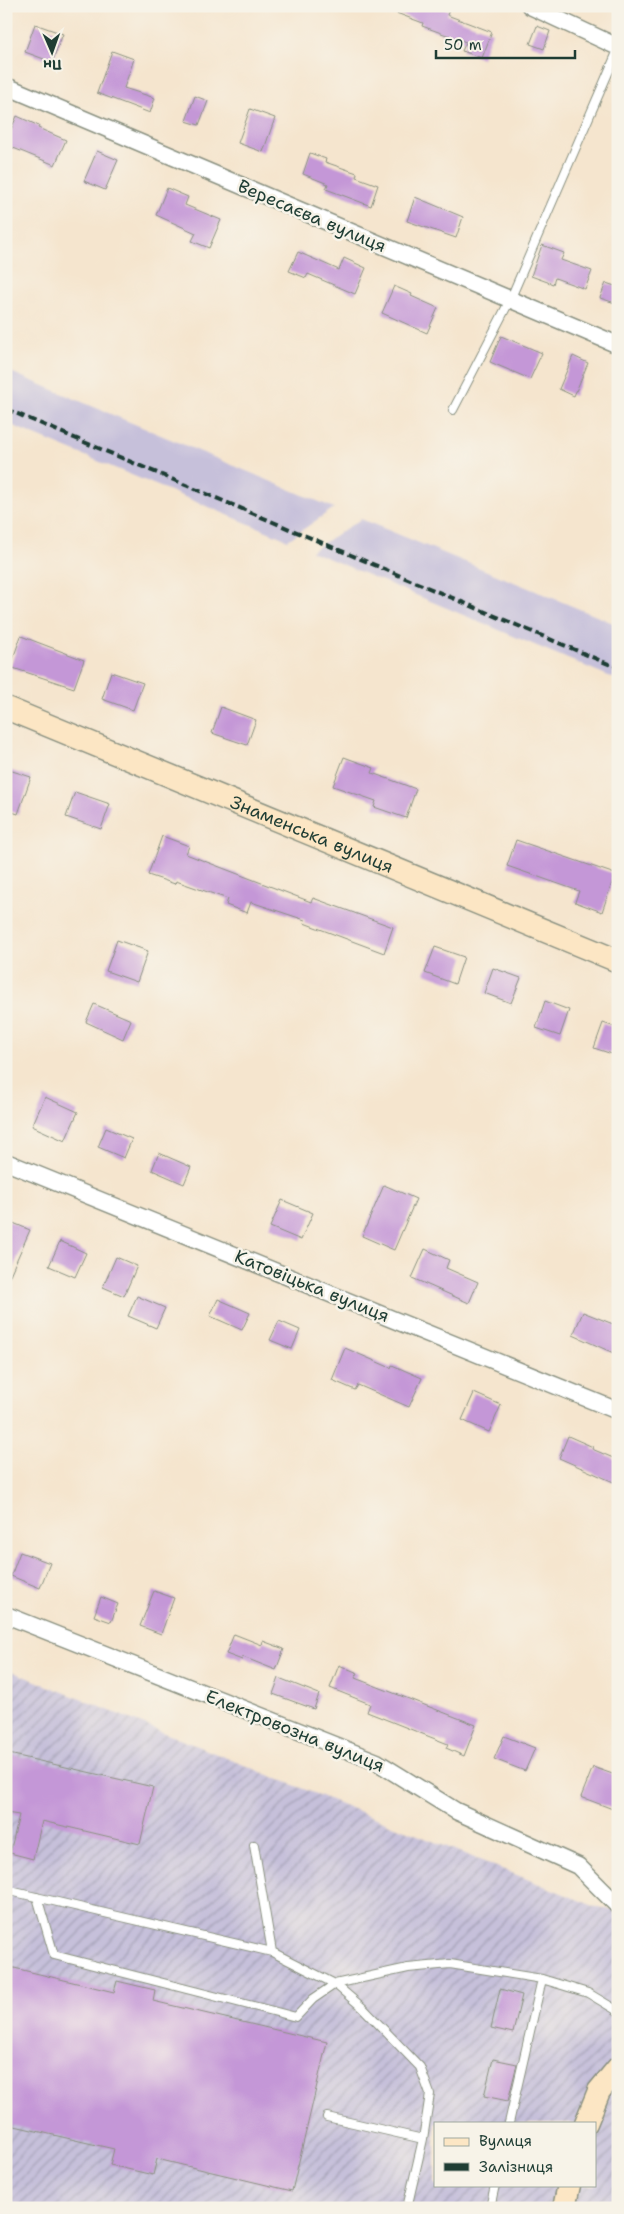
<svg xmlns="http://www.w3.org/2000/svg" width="624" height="2214" viewBox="0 0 624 2214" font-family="'Shantell Sans',sans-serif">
<defs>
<pattern id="industrial-furrows" width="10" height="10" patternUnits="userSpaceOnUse" patternTransform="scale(1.25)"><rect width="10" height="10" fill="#c6c0da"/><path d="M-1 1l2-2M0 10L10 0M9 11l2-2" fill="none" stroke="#a09db2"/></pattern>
</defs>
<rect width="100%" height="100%" fill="#f7f3e8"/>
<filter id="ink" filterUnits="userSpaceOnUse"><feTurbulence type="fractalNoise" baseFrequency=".02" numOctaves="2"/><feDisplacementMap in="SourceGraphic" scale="10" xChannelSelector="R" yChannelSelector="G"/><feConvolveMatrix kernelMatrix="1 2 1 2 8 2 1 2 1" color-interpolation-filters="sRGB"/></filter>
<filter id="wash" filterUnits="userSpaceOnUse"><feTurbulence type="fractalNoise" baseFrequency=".0096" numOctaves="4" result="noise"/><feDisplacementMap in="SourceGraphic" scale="20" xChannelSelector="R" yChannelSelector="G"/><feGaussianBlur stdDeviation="1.12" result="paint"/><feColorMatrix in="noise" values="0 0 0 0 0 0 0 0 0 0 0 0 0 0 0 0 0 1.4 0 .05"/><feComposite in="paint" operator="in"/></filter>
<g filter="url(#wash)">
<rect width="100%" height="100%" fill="#f5e5ce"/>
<!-- industrial -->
<path fill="url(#industrial-furrows)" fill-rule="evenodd" d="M6 1669 601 1909H618V2208H34L6 2201ZM435 2123H595V2185H435Z"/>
<!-- railway -->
<path fill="#c6c0da" d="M6 370 334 508 288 540 6 423Z
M361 519 618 625V680L311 551Z"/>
<g id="blocks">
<!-- building -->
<path fill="#c497d7" d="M384 6H438L449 10 447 15 492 32 482 58 462 51 466 42 422 26 423 23 383 8Z
M35 24 63 34 52 62 25 52Z
M537 26 550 31 544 49 530 44Z
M112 51 134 59 124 88 155 98 150 113 97 93Z
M195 96 208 101 199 125 186 121Z
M250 109 275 118 263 152 238 143Z
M17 116 39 126 38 128 66 140 55 165 6 145V140Z
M97 151 118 160 105 190 84 181Z
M310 153 326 159 325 162 357 173 356 177 378 185 371 206 326 189 328 184 303 174Z
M167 188 188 197 185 205 221 220 209 248 192 241 196 233 156 215Z
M415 197 463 217 456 238 407 221Z
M542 245 564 253 561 260 592 271 585 289 555 278 553 284 531 276Z
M298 252 339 270 344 258 366 268 355 294 308 274 306 278 289 271Z
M606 283 618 287V304L600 298Z
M394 286 412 294 411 296 438 308 427 333 382 313Z
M501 336 542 353 530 379 490 362Z
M573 356 588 363 574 396 559 389Z
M21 636 84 660 74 688 10 667Z
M111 672 143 683 133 710 102 699Z
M221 707 256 720 247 745 212 733Z
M344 757 374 768 372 773 416 789 406 818 374 807 376 801 333 786Z
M6 769 31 777 18 814 6 810Z
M75 792 110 804 101 829 66 817Z
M162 836 189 846 186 854 311 902 313 898 393 927 384 953 304 923 305 920 251 902 247 913 226 905 228 899 176 881 175 884 148 875Z
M516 840 615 874 602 912 575 902 579 891 507 866Z
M117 940 148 951 137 982 106 971Z
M435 947 464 957 455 984 425 973Z
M493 968 521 978 511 1003 484 993Z
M545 1001 569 1010 560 1036 536 1028Z
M94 1004 131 1020 123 1039 86 1022Z
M603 1023 618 1028V1056L594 1048Z
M45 1097 78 1112 65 1141 32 1126Z
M106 1128 132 1139 124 1158 98 1147Z
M159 1153 191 1167 184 1184 152 1170Z
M384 1185 416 1199 394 1250 362 1236Z
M282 1200 313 1213 301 1240 270 1227Z
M6 1220 30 1230 6 1284Z
M60 1241 86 1253 75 1277 49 1266Z
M425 1249 449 1260 446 1268 478 1282 469 1303 412 1278Z
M116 1257 137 1266 124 1296 103 1287Z
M137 1296 165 1308 156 1328 128 1316Z
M218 1299 250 1313 242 1330 210 1316Z
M583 1312 618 1326V1355L573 1335Z
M279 1321 300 1330 292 1349 270 1340Z
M345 1348 391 1368 392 1365 422 1378 409 1407 358 1385 355 1390 332 1380Z
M474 1393 501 1405 489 1432 462 1420Z
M568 1436 593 1447 592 1449 618 1460V1484L559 1458Z
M20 1552 50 1563 40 1588 11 1576Z
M154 1591 174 1598 161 1634 140 1626Z
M101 1597 118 1604 111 1622 94 1616Z
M234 1634 262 1645 263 1641 284 1649 276 1670 243 1657 242 1660 226 1654Z
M339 1665 358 1673 355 1678 476 1725 464 1756 446 1748 448 1744 367 1712 370 1704 330 1688Z
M279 1678 319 1694 314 1709 273 1694Z
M504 1736 535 1748 525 1771 494 1759Z
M9 1754 153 1787 140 1844 42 1821 33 1859 10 1853 19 1815 6 1813V1766Z
M593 1767 618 1776V1811L581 1797Z
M6 1966 114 1992 117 1981 155 1990 153 2001 327 2042 292 2191 157 2159 153 2175 110 2165 114 2149 6 2124Z
M500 1989 522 1995 513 2033 491 2028Z
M493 2059 517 2064 508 2101 484 2096Z"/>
</g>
</g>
<g filter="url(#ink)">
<use href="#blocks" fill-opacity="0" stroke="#8a9181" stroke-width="1"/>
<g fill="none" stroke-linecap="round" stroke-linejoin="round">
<defs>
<path id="lane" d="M453 410 510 300 618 50
M254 1845 272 1952
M6 1890 272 1952 335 1984 363 2008 420 2067 430 2094 423 2139 407 2208
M37 1897 54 1955 296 2017 313 1999 335 1984 408 1968 450 1964 542 1979
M327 2117 423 2139
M509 2123 542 1979 588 1993 618 2011
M490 2208 495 2185"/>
<path id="street" d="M530 6 618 47
M6 86 618 345
M6 1162 618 1411
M6 1615 377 1762 456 1811 578 1866 618 1906"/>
<g id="secondary">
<path id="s1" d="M6 708 618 961"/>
<path d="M586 2123 599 2091 618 2068"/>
<path d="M564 2208 569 2185"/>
</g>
</defs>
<!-- lane casing -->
<use href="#lane" stroke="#8a9181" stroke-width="10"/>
<!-- street casing -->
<use href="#street" stroke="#8a9181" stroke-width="19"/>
<!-- secondary casing -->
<use href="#secondary" stroke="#8a9181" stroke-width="25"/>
<!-- lane -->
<use href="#lane" stroke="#fff" stroke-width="8"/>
<!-- street -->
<use href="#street" stroke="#fff" stroke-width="16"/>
<!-- secondary -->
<use href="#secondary" stroke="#fce6c4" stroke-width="22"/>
<!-- rail -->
<path stroke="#1f3d34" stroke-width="4" stroke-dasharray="8 4" stroke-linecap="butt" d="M6 409 618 668"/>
</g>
</g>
<g text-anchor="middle" stroke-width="5" stroke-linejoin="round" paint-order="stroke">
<!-- street labels -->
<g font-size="18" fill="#1f3d34" stroke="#f7f3e8">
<text transform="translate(312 216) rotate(23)" y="6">Вересаєва вулиця</text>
<text dy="6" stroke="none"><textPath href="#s1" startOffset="331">Знаменська вулиця</textPath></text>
<text transform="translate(312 1286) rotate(22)" y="6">Катовіцька вулиця</text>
<text transform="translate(295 1731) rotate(22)" y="6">Електровозна вулиця</text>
</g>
</g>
<!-- margin -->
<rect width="624" height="2214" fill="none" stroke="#f7f3e8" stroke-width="25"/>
<!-- legend -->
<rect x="434" y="2122" width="162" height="65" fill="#f7f3e8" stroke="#a1aaa0"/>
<rect x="444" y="2138" width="25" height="8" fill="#fce6c4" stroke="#a1aaa0"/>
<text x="479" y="2146" font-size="15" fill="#1f3d34">Вулиця</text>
<rect x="444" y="2163" width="25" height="8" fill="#1f3d34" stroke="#a1aaa0"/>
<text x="479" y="2172" font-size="15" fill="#1f3d34">Залізниця</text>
<!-- north arrow -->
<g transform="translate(52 52) rotate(178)" stroke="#f7f3e8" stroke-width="4" paint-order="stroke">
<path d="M0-4L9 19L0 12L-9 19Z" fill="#1f3d34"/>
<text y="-8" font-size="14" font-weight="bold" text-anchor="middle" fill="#1f3d34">Пн</text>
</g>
<!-- scale -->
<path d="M436 50v8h139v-8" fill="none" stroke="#1f3d34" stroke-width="2.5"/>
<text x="444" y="50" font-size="15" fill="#1f3d34" stroke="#f7f3e8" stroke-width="4" paint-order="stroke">50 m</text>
</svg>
